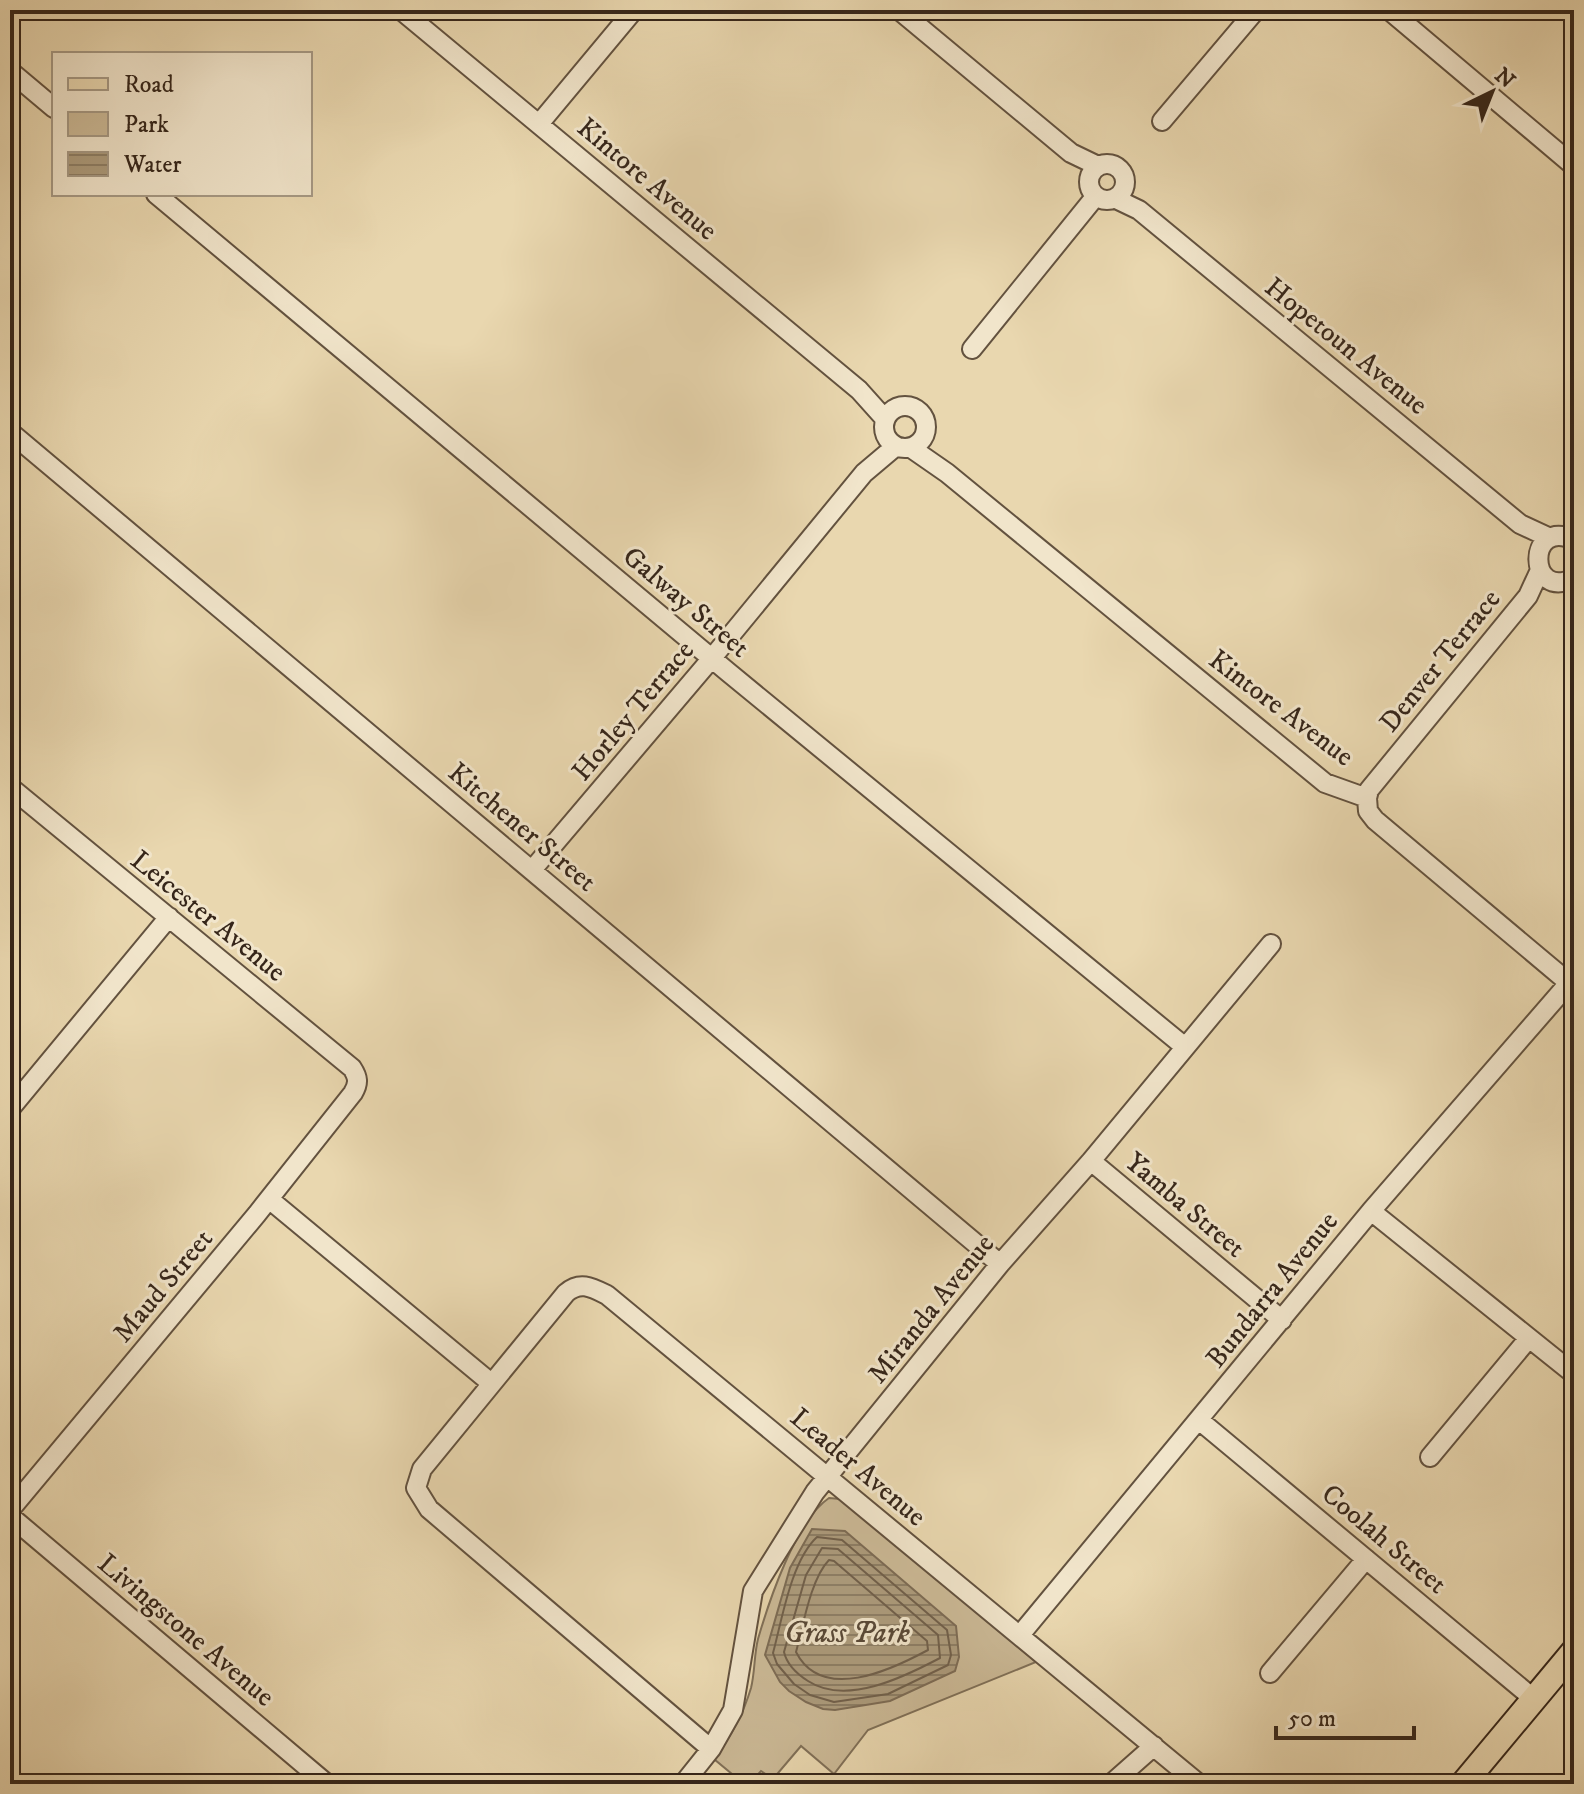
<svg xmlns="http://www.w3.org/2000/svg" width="1584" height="1794" viewBox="0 0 1584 1794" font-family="'IM FELL DW Pica',serif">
<defs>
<pattern id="water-rules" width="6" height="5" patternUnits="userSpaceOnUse" patternTransform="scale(2)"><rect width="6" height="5" fill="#ac9b7c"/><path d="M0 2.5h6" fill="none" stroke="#8d7e65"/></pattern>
</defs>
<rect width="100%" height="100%" fill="#e9d7af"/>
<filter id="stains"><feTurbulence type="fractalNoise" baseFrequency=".0025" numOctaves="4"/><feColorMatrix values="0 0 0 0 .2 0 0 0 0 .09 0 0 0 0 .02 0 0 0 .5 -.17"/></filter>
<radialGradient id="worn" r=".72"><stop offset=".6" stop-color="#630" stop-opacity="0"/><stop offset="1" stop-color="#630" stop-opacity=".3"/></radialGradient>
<!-- park -->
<path fill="#cbb996" stroke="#807058" stroke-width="2" d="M829 1498 840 1499 1036 1662 868 1730 834 1774 801 1746 773 1779 761 1771 749 1784H744L714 1759C730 1738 743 1715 751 1688 755 1672 754 1655 758 1639 769 1601 796 1520 829 1498Z"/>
<!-- water -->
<path fill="url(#water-rules)" stroke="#7d6c55" stroke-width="2" d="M812 1529 845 1531 956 1626 959 1657 955 1671 890 1701 835 1710 823 1709 806 1702 789 1691 780 1682 765 1655 790 1568Z"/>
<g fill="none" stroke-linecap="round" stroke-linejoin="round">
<!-- shore -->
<path stroke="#71604b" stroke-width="2" d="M817 1537 842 1540 947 1630 951 1655 948 1665 888 1694 834 1702 810 1695 794 1684 777 1664 773 1653C782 1620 791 1561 817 1537Z
M822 1548 838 1549 938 1635 940 1658C904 1677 846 1706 808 1681 797 1674 787 1665 784 1652L806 1575Z
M829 1560 834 1561 927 1641 928 1650C891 1670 822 1703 796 1652 803 1626 811 1578 829 1560Z"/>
<defs>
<path id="minor" d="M401 10 859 390 885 419
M899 10 1071 153 1098 166
M1389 10 1574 166
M10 71 54 108
M1162 121 1256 10
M539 124 634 10
M1089 182a18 18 0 1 1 36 0a18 18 0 1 1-36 0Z
M156 194 728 672 1185 1047
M1116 199 1139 210 1520 524 1550 538
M972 349 1095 197
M884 427a21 21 0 1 1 42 0a21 21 0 1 1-42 0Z
M10 432 1000 1264
M911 448 947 473 1325 783 1367 798 1368 811 1375 820 1574 987
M1574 540C1526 517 1527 602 1574 578
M10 787 352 1068C358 1077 359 1083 353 1093L257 1214 10 1510
M1367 798 1369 790 1528 596 1540 570
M532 870 712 658 864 473 896 446
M10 1109 169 917
M1091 1161 1282 1320
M269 1199 491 1383
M1371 1211 1574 1374
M1199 1420 1534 1699
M1430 1457 1529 1338
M10 1516 327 1784
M1020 1635 1371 1211 1569 983
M1270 1673 1366 1559
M711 1749 429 1509 416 1488 422 1469 566 1293C580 1281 591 1287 607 1295L1199 1784
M683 1784 711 1749 733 1710 753 1591 815 1492 1000 1264 1091 1161 1271 944
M1111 1784 1154 1746"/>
<path id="major" d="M1463 1784 1574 1651"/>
</defs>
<!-- minor casing -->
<use href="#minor" stroke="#63523f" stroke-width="22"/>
<!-- major casing -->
<use href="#major" stroke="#36261a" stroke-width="28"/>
<!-- minor -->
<use href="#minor" stroke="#f1e5cb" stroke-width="18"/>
<!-- major -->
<use href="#major" stroke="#e9d7af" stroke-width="24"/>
</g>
<g text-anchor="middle" stroke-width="6" stroke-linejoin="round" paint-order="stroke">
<!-- street labels -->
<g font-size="28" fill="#36261a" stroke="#f1e5cb">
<text transform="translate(648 178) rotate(40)" y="10">Kintore Avenue</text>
<text transform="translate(1347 345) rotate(39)" y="10">Hopetoun Avenue</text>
<text transform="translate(687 601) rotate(40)" y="10">Galway Street</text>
<text transform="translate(1439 660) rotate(-51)" y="10">Denver Terrace</text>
<text transform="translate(1282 707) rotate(37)" y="10">Kintore Avenue</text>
<text transform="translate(632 710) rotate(-50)" y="10">Horley Terrace</text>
<text transform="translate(523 826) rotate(40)" y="10">Kitchener Street</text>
<text transform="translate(209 915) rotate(39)" y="10">Leicester Avenue</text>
<text transform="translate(1186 1204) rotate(40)" y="10">Yamba Street</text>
<text transform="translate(162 1285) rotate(-50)" y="10">Maud Street</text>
<text transform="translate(1271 1289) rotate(-51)" y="10">Bundarra Avenue</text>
<text transform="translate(930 1308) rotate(-51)" y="10">Miranda Avenue</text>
<text transform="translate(859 1466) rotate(40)" y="10">Leader Avenue</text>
<text transform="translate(1385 1538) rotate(40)" y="10">Coolah Street</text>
<text transform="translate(187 1629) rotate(40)" y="10">Livingstone Avenue</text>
</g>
<!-- water labels -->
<g font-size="30" font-style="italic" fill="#594937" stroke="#f1e5cb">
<text x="847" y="1642">Grass Park</text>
</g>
</g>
<!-- margin -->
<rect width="1584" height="1794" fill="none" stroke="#e9d7af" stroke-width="40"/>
<rect x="12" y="12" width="1560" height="1770" fill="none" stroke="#36261a" stroke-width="4"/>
<rect x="20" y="20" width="1544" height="1754" fill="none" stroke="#36261a" stroke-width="2"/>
<!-- legend -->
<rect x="52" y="52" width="260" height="144" fill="#f1e5cb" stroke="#a69984" stroke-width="2"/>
<rect x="68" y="78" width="40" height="12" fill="#e9d7af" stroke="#a69984" stroke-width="2"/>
<text x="124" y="92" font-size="24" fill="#36261a">Road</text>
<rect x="68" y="112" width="40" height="24" fill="#cbb996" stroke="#a69984" stroke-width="2"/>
<text x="124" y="132" font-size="24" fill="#36261a">Park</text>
<rect x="68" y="152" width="40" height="24" fill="url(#water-rules)" stroke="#a69984" stroke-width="2"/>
<text x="124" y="172" font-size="24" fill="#36261a">Water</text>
<!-- north arrow -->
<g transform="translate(1492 92) rotate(43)" stroke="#f1e5cb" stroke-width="6" paint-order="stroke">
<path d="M0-6L14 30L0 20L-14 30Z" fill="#36261a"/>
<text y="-12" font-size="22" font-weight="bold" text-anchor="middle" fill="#36261a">N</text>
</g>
<!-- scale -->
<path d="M1276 1726v12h138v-12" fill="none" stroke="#36261a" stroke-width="4"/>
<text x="1288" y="1726" font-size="24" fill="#36261a" stroke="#f1e5cb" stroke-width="6" paint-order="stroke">50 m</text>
<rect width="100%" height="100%" filter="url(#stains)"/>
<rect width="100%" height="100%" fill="url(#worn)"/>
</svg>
